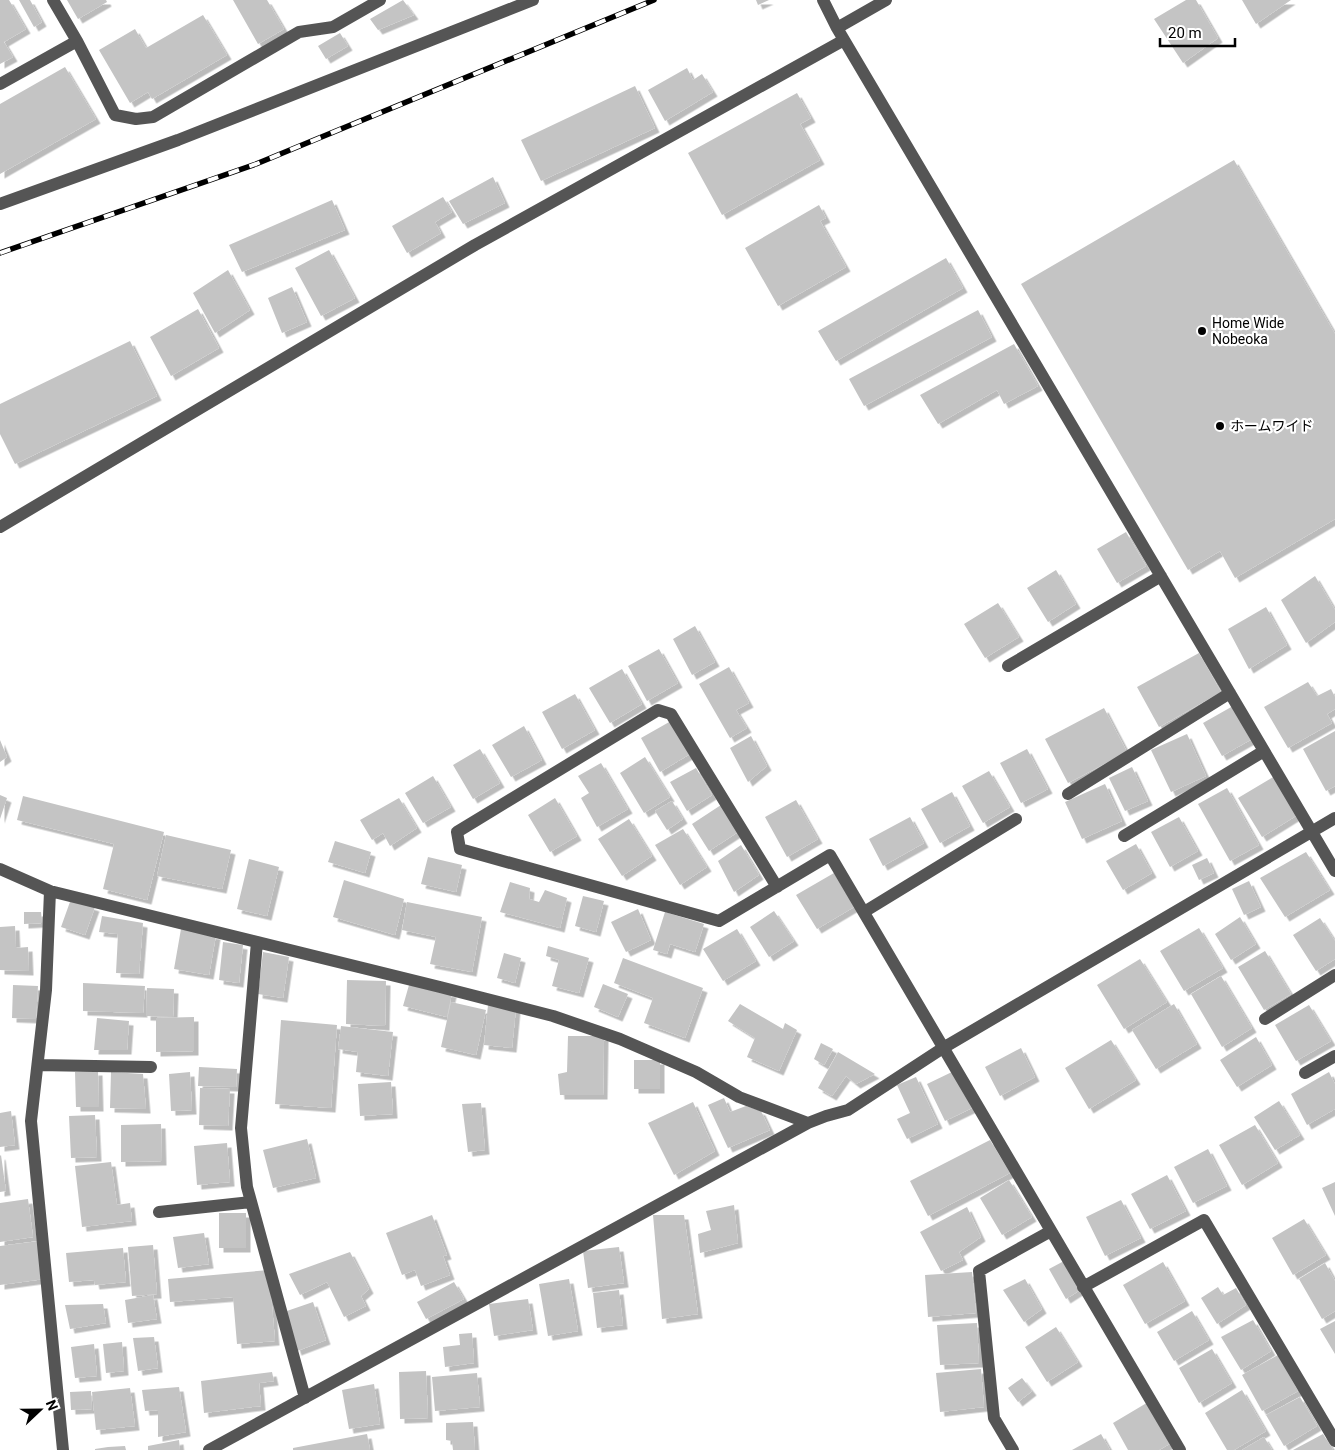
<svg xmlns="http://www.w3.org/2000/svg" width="1335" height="1450" viewBox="0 0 1335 1450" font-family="Roboto,'Noto Sans JP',sans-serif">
<defs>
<filter id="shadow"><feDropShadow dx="4.5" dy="4.5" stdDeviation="0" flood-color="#0004"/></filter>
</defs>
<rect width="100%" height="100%" fill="#fff"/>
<!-- building -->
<path fill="#c4c4c4" filter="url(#shadow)" d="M0 0H9L26 29 4 42 13 57 0 64Z
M19 0H30L42 22 34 27Z
M67 0H106L107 2 78 19Z
M233 0H267L284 29 258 44Z
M403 0 414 15 378 30 370 19Z
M756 0H769L758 5Z
M1186 0H1196L1218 38 1183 63 1154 19Z
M1242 0H1291L1256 24Z
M203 15 227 55 152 99 148 92 130 103 99 50 135 29 146 48Z
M340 33 348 46 326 59 318 46Z
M65 67 96 119 0 174V104Z
M687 68 693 80 702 74 713 92 665 121 648 90Z
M635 86 655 128 541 181 521 140Z
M797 93 811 118 800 124 820 160 722 215 688 153Z
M1234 160 1335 334V519L1235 578 1220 551 1188 570 1021 284Z
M493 177 505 203 463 224 449 201Z
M443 197 452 212 435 222 441 233 407 253 392 226Z
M332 200 345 230 242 272 229 245Z
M819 205 826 218 820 221 846 267 778 306 745 248Z
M329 250 355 298 321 316 295 268Z
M946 258 963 288 836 361 818 331Z
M228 270 250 310 215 333 193 293Z
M292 287 307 322 282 333 268 298Z
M198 309 219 348 171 376 150 337Z
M978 310 992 337 864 406 849 379Z
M130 341 157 396 15 464 0 434V404Z
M1014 344 1038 386 1004 404 997 390 938 424 920 395Z
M1126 532 1146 566 1117 583 1097 549Z
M1056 570 1076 604 1048 622 1027 588Z
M1315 576 1335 610V622L1306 643 1281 600Z
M998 603 1019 637 985 658 964 624Z
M1266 607 1287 645 1249 669 1228 629Z
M695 626 715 662 692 675 673 639Z
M659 649 678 683 647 701 628 666Z
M1199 653 1221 692 1159 727 1137 687Z
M729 667 749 703 736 710 747 728 730 738 699 684Z
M622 669 642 704 610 723 589 688Z
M1308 682 1317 696 1331 689 1335 697V709L1327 714 1332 723 1288 748 1264 707Z
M575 694 595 730 562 749 542 712Z
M1233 706 1252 739 1222 756 1203 723Z
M1104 708 1127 752 1068 783 1045 739Z
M671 721 690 754 660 772 641 738Z
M524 726 542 760 511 777 492 745Z
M1335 731V786L1326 791 1303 749Z
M1187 734 1206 776 1171 792 1151 750Z
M751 736 767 766 748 782 730 748Z
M0 740 7 757 0 762Z
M480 749 500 783 473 799 453 765Z
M1027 749 1048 789 1021 803 1000 763Z
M645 757 670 797 644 813 620 773Z
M601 763 628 809 597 827 581 798 589 793 578 776Z
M1132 767 1148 801 1125 811 1109 778Z
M696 768 712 795 687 811 670 782Z
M989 771 1010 807 983 823 962 786Z
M433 776 451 807 423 823 405 793Z
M1275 776 1299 814 1262 837 1238 798Z
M1105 784 1122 821 1082 839 1065 802Z
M1227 788 1259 845 1230 861 1198 804Z
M952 792 970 826 940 843 921 809Z
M0 795 7 798 0 819Z
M23 796 164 832 147 900 103 889 114 844 17 820Z
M399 798 417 828 390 846 383 833 372 840 360 820Z
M555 798 577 836 550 852 528 815Z
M796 800 818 839 787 857 765 817Z
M672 801 683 819 667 830 655 811Z
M721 805 738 832 709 851 692 824Z
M910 817 924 843 883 866 869 839Z
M1179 817 1198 851 1170 867 1151 832Z
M629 819 652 856 622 876 598 839Z
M683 829 707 867 680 885 655 845Z
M166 835 231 850 222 889 157 876Z
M335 841 371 852 365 873 328 862Z
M1136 844 1152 873 1123 890 1106 861Z
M741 845 759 875 734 892 718 861Z
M1306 852 1330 890 1285 917 1260 878Z
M428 857 462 865 456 892 421 884Z
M1207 858 1214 873 1199 880 1192 865Z
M249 859 279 867 267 916 237 909Z
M834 873 854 907 817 929 796 895Z
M344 880 404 899 395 935 333 917Z
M1249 881 1261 907 1244 915 1232 889Z
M510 882 530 888 529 899 539 902 545 890 567 898 560 928 500 912Z
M583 896 604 901 596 932 575 926Z
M71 899 95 907 85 935 61 927Z
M407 902 482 917 472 972 430 964 436 937 402 930Z
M638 909 651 940 626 952 611 922Z
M774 911 794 941 769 957 750 927Z
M24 912H41L42 923 24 924Z
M665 912 704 924 695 952 670 944 667 954 653 950Z
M102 916 143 923 139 974 116 973 118 934 99 932Z
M1240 917 1256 944 1231 960 1215 934Z
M1320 918 1335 941V959L1316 971 1293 935Z
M15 926 16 948 28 947 29 971 0 970V927Z
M1199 928 1223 968 1184 991 1160 951Z
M181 929 216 935 209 975 174 969Z
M737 929 756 961 723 981 703 949Z
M223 942 243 945 239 983 219 980Z
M548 946 589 958 579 993 552 986 559 960 546 956Z
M1265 951 1291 994 1264 1010 1238 967Z
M263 952 289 957 283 998 258 994Z
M504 953 521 958 515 983 497 978Z
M623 958 703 988 685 1038 644 1023 653 998 614 983Z
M1140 959 1167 1002 1124 1029 1097 985Z
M1221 976 1252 1028 1222 1047 1191 994Z
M347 980 386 981 385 1026 346 1024Z
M83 983 145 986 143 1013 83 1011Z
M603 984 628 994 618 1017 594 1007Z
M13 985 38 986 36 1019 12 1018Z
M409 985 452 993 447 1017 403 1006Z
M147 988 174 989 173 1017 146 1016Z
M451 1002 486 1010 476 1055 441 1047Z
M740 1004 783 1029 785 1023 797 1030 779 1071 747 1057 755 1038 728 1021Z
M1174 1004 1197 1044 1156 1069 1132 1030Z
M488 1005 516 1008 512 1048 484 1045Z
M1309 1005 1331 1041 1296 1061 1275 1025Z
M194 1017V1051L156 1052V1018Z
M97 1018 129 1021 127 1050H94Z
M281 1020 337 1025 331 1108 275 1104Z
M341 1026 393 1032 388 1076 356 1072 358 1052 338 1049Z
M568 1036H604L603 1095H560L558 1074 567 1072Z
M1256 1037 1272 1065 1237 1087 1220 1060Z
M1111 1040 1136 1080 1089 1109 1065 1068Z
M821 1043 833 1049 824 1065 814 1059Z
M1021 1048 1035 1077 1000 1096 985 1067Z
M838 1052 875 1074 856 1084 846 1076 832 1096 818 1088Z
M634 1060H660V1089H634Z
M199 1067 237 1069 236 1087 198 1086Z
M98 1071 99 1107H76L75 1072Z
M954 1071 972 1108 945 1121 927 1084Z
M111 1072 143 1074 146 1109 110 1108Z
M190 1072 192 1110 171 1111 169 1074Z
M1329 1072 1335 1084V1109L1307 1125 1291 1094Z
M916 1077 938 1124 907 1139 897 1119 910 1113 897 1085Z
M391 1082 393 1114 360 1116 358 1084Z
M200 1088 230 1089 228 1126 199 1125Z
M724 1098 730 1112 746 1106 761 1111 770 1130 728 1148 708 1105Z
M1279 1101 1300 1135 1275 1150 1254 1117Z
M693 1102 715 1151 674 1175 648 1123Z
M481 1103 485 1150 468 1152 462 1104Z
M11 1111 15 1145 0 1147V1113Z
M95 1115 97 1157 71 1158 69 1116Z
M161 1124 162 1161 121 1162V1125Z
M1255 1125 1278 1163 1242 1185 1219 1145Z
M307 1139 316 1178 273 1188 263 1150Z
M990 1140 1010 1173 928 1216 910 1181Z
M227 1143 230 1182 197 1185 194 1146Z
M1208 1149 1227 1186 1193 1203 1174 1167Z
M1 1155 6 1191 0 1192V1156Z
M111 1162 117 1205 130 1203 132 1221 82 1227 75 1166Z
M1167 1175 1186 1211 1150 1229 1131 1194Z
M1009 1180 1032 1217 1002 1235 980 1198Z
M1335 1182V1216L1322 1188Z
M28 1199 33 1237 0 1242V1203Z
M1121 1200 1141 1238 1105 1256 1086 1217Z
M734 1205 738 1243 700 1253 698 1234 711 1230 706 1211Z
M967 1207 981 1237 959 1252 963 1260 941 1271 920 1232Z
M219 1213H246V1248H219Z
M432 1215 447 1255 443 1256 450 1275 421 1286 415 1270 402 1275 386 1233Z
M653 1215H684L698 1314 662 1319Z
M1304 1219 1326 1255 1293 1275 1272 1238Z
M204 1233 209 1264 178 1268 173 1237Z
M39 1241 44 1279 0 1285V1246Z
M153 1245 157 1294 132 1296 128 1247Z
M619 1247 624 1283 588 1288 583 1251Z
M123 1248 126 1282 95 1285 94 1280 69 1282 66 1253Z
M350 1252 369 1289 361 1296 366 1306 344 1317 327 1282 300 1295 289 1274Z
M1064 1261 1080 1290 1066 1299 1049 1269Z
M1163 1262 1185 1301 1145 1324 1123 1285Z
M1325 1263 1335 1281V1311L1322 1319 1299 1279Z
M269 1270 275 1341 237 1344 233 1297 170 1302 168 1279Z
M972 1272 976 1313 928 1317 925 1275Z
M569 1279 578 1331 548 1336 539 1284Z
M1025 1279 1042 1309 1024 1322 1003 1290Z
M454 1282 464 1299 426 1319 417 1302Z
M1218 1287 1223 1295 1236 1288 1246 1305 1217 1324 1201 1298Z
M619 1290 623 1325 597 1328 593 1293Z
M153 1295 157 1319 128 1323 125 1300Z
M528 1299 533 1330 494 1336 489 1304Z
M313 1302 326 1340 297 1351 284 1312Z
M103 1304 106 1323 70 1329 65 1305Z
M1192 1311 1209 1340 1174 1361 1157 1332Z
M1253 1320 1271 1351 1241 1370 1221 1337Z
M1335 1321V1354L1320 1329Z
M977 1323 979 1363 940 1365 937 1325Z
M1056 1327 1078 1362 1047 1382 1025 1347Z
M472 1333 474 1363 445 1367 443 1347 460 1345 459 1334Z
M154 1337 158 1368 138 1371 133 1338Z
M122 1342 124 1371 106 1373 103 1344Z
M94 1344 97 1376 75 1378 71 1347Z
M1212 1349 1232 1383 1199 1403 1179 1368Z
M1278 1355 1298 1391 1262 1411 1242 1375Z
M981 1369 984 1407 940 1412 936 1373Z
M426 1371 428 1418 400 1419 399 1372Z
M272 1372 274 1381 259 1383 261 1406 204 1413 201 1381Z
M477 1373 480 1407 435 1411 432 1377Z
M1022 1378 1032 1391 1018 1402 1008 1388Z
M374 1384 380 1424 349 1429 342 1390Z
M179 1387 186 1432 158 1437V1410L145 1411 142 1390Z
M130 1388 135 1426 96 1430 92 1392Z
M1242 1390 1266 1431 1234 1450H1227L1205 1413Z
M91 1391 92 1409 71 1410 70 1392Z
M1300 1397 1317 1426 1284 1446 1266 1415Z
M1150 1401 1173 1442 1159 1450H1128L1113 1423Z
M473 1422 475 1450H453L452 1441 446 1440V1423Z
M367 1434 370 1450H293V1448Z
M1101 1434 1110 1450H1072Z
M1323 1434 1333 1450H1293Z
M1264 1437 1272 1450H1242Z
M179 1440 180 1450H148V1446Z
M125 1446 126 1450H95V1449L108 1447Z"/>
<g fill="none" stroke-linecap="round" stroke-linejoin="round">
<!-- minor -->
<path stroke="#555" stroke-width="12" d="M53 0 77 41 115 115 136 119 153 117 299 32 333 27 380 0
M823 0 837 28 1335 871
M837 28 886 0
M0 84 77 41
M0 204 178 140 533 0
M0 527 475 245 844 40
M1008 666 1161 576
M1068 794 1230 693
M1124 836 1264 751
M0 869 50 891 440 987 553 1016 620 1039 696 1072 739 1097 808 1123
M777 887 671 714 658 710 457 832 460 849 719 921 830 855 1180 1450
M50 891 46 990 31 1121 63 1450
M864 912 1016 819
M257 942 241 1128 247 1187 305 1398
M1265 1019 1335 975
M38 1065 151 1067
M1305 1073 1335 1056
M159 1212 251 1202
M1083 1287 1204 1220 1335 1441
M209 1450 808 1123 826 1116 848 1110 943 1048 1335 818
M1013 1450 994 1418 979 1271 1051 1231"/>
<defs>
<path id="rail" d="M0 253 256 164 654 0"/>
</defs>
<!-- rail casing -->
<use href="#rail" stroke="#000" stroke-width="5.5"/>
<!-- rail -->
<use href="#rail" stroke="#fff" stroke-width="4" stroke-dasharray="11" stroke-linecap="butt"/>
</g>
<!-- markers -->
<g fill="#000" stroke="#fff" stroke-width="2">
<circle cx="1202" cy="331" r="5"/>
<circle cx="1220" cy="426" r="5"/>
</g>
<g text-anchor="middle" stroke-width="4.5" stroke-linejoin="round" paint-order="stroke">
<!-- poi labels -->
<g font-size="14" fill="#000" stroke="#fff" text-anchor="start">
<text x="1212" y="328">Home Wide<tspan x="1212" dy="16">Nobeoka</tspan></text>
<text x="1230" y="431">ホームワイド</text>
</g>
</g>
<!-- north arrow -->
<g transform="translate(40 1410) rotate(68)" stroke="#ffffff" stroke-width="4" paint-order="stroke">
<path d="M0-4L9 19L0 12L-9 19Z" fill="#000000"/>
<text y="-8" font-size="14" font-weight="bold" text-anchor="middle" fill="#000000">N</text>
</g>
<!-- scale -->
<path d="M1160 38v8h75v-8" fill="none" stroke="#000000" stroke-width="2.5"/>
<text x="1168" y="38" font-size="15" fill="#000000" stroke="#ffffff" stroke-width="4" paint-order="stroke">20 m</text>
</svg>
